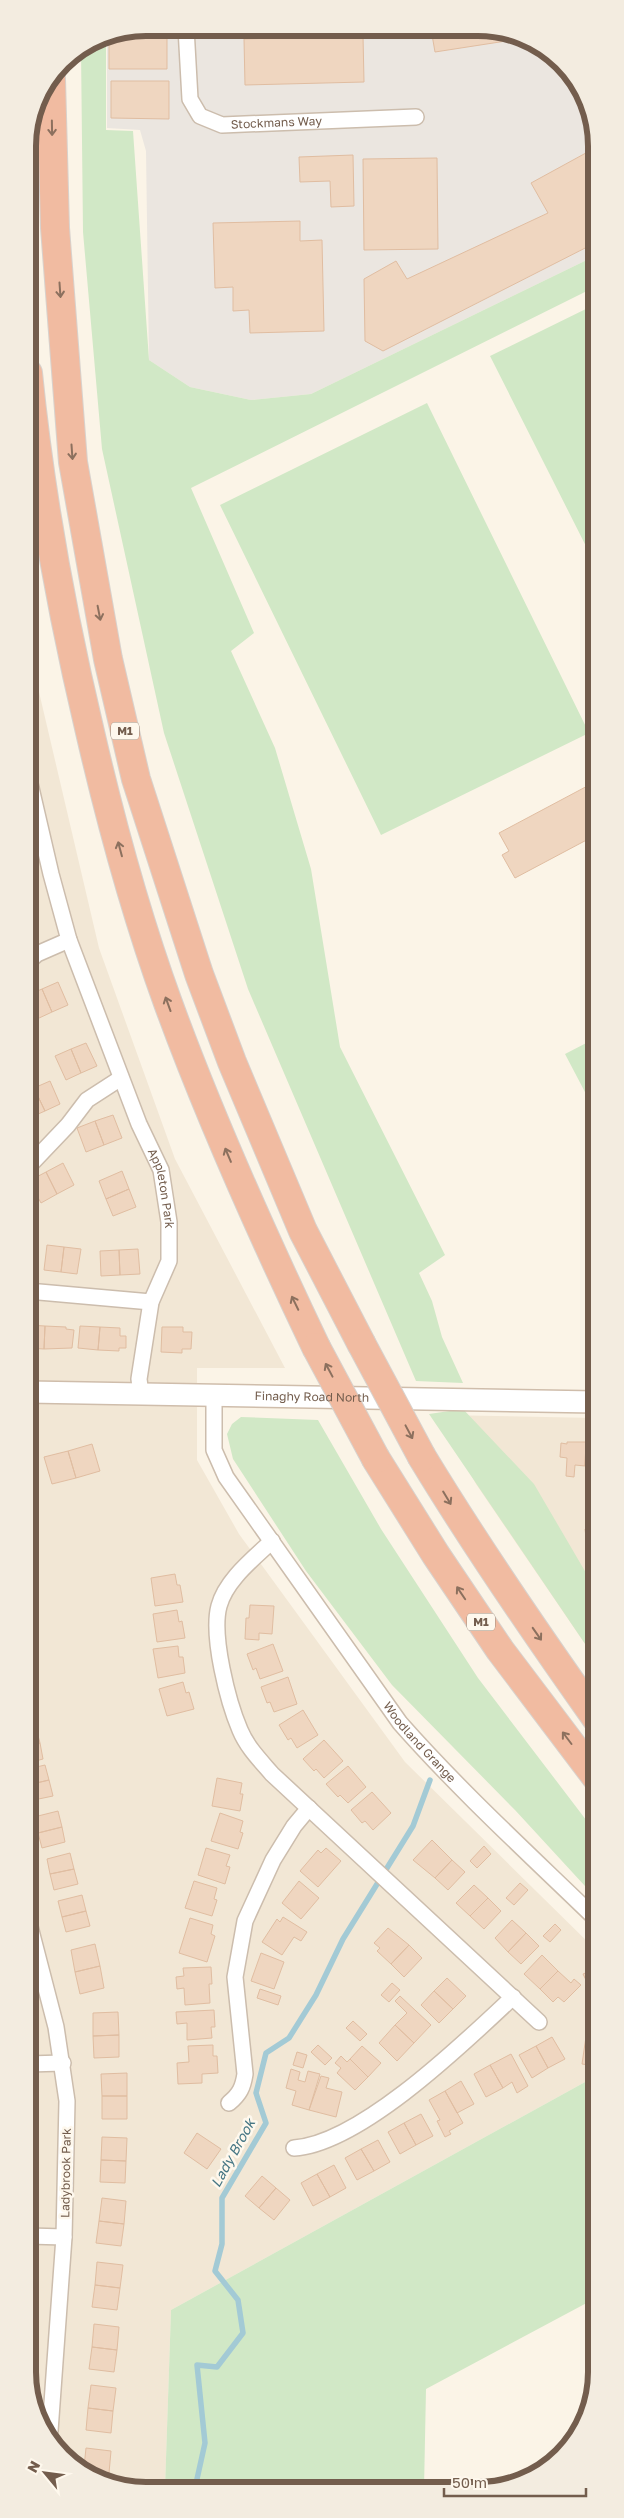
<svg xmlns="http://www.w3.org/2000/svg" width="624" height="2518" viewBox="0 0 624 2518" font-family="'Golos Text',sans-serif">
<rect width="100%" height="100%" fill="#fbf4e7"/>
<!-- residential -->
<path fill="#f2e7d5" d="M28 645 99 948 175 1159 285 1368H197V1460L239 1534 405 1762 596 1950V2076L171 2310 165 2488H123L62 2455 29 2387Z
M440 1415 596 1418V1660L476 1484Z"/>
<!-- industrial -->
<path fill="#ebe6e0" d="M147 28 501 30 562 63 595 131V256L311 394 251 400 190 387 149 360 146 151 140 130 107 128V35Z"/>
<!-- green -->
<path fill="#d1e8c6" d="M101 36H106V130L133 131 149 360 190 387 251 400 311 394 595 256V287L191 488 254 633 231 651 275 748 311 869 340 1047 445 1255 419 1273 432 1301 442 1337 463 1383 416 1381 248 989 164 733 102 449 83 232 81 50Z
M596 304V566L490 356Z
M427 403 589 733 381 835 220 505Z
M596 1038V1113L565 1054Z
M463 1409 534 1484 596 1590V1660L429 1414Z
M241 1417 318 1420 381 1529 478 1678 596 1833V1898L515 1810 392 1685 306 1571 233 1459 227 1434 232 1424Z
M596 2076V2298L426 2389 424 2489 165 2488 171 2310Z"/>
<g fill="none" stroke-linecap="round" stroke-linejoin="round">
<!-- stream -->
<path stroke="#a3cad5" stroke-width="5.5" d="M195 2488 205 2443 197 2365 217 2367 243 2333 238 2300 215 2271 222 2244V2198L266 2123 256 2093 266 2053 289 2038 316 1995 343 1939 413 1826 430 1780"/>
</g>
<!-- building -->
<path fill="#efd6c0" stroke="#e0bda1" d="M277 28 338 29V36H363L364 82 245 85 244 39 277 38Z
M431 29 501 30 519 39 435 52Z
M123 32H167V69H109V35Z
M111 81H169V119L111 118Z
M595 148V243L383 351 365 341 364 279 396 261 407 279 548 213 531 183Z
M353 155 354 206 331 207 330 181 300 182 299 157Z
M437 158 438 249 364 250 363 159Z
M300 221V241L322 240 324 331 250 333 249 310 233 311V287L215 288 213 223Z
M593 783 596 789V835L515 878 502 855 509 851 499 833Z
M58 982 68 1005 52 1012 42 989Z
M42 989 52 1012 37 1019 28 995Z
M86 1043 97 1066 81 1073 71 1049Z
M71 1049 81 1073 66 1080 55 1056Z
M50 1081 60 1104 45 1111 34 1088Z
M34 1088 45 1111 29 1118 28 1091Z
M113 1115 122 1138 104 1145 95 1121Z
M95 1121 104 1145 86 1152 77 1128Z
M63 1163 74 1185 57 1194 46 1172Z
M122 1171 129 1189 106 1199 99 1181Z
M46 1172 57 1194 41 1203 29 1181Z
M129 1189 136 1207 113 1216 106 1199Z
M47 1245 64 1247 61 1272 44 1270Z
M64 1247 81 1249 77 1274 61 1272Z
M138 1249 140 1274 120 1275 119 1250Z
M119 1250 120 1275 101 1276 100 1251Z
M28 1325 45 1326 44 1349 28 1348Z
M45 1326 66 1327V1329L74 1330 72 1348 44 1349Z
M80 1326 100 1327 98 1350 78 1348Z
M100 1327 120 1328V1336H126V1348H119V1351L98 1350Z
M162 1327H183V1332H192L191 1349H182V1353L161 1352Z
M567 1442H586L585 1466 575 1465 574 1477 566 1476 567 1458 560 1457 561 1443 567 1444Z
M586 1442 596 1443V1478V1466H585Z
M92 1444 100 1471 76 1478 68 1451Z
M68 1451 76 1478 52 1484 44 1457Z
M596 1528V1544L587 1545 585 1529Z
M596 1544V1561L588 1562 587 1545Z
M175 1574 177 1585H180L183 1602 155 1606 151 1578Z
M250 1605 274 1606 272 1634 259 1633V1640L245 1639 246 1618H249Z
M177 1610 179 1622 182 1621 185 1638 157 1642 153 1614Z
M273 1644 283 1671 260 1679 256 1668 253 1670 247 1654Z
M178 1646 179 1657H183L185 1673 158 1678 153 1649Z
M288 1677 297 1704 274 1712 270 1702 267 1703 261 1687Z
M183 1682 186 1693 189 1692 194 1709 167 1716 159 1689Z
M303 1710 318 1735 297 1748 291 1738 288 1740 279 1725Z
M36 1728 40 1743 28 1746V1730Z
M324 1740 343 1761 324 1778 316 1769 314 1771 303 1759Z
M40 1743 43 1759 28 1763V1746Z
M45 1765 49 1780 28 1785V1769Z
M348 1766 366 1787 348 1803 340 1795 338 1797 326 1784Z
M217 1778 242 1783 240 1794H243L240 1811 212 1806Z
M49 1780 53 1796 29 1801 28 1785Z
M372 1792 391 1813 373 1830 365 1821 362 1823 351 1810Z
M58 1811 62 1827 38 1833 34 1817Z
M220 1813 243 1821 240 1832 243 1833 238 1849 211 1841Z
M62 1827 65 1842 42 1848 38 1833Z
M432 1840 452 1860 435 1878 413 1860Z
M484 1846 491 1854 477 1868 470 1861Z
M206 1848 230 1855 226 1866 230 1867 225 1884 198 1875Z
M326 1848 341 1861 318 1887 300 1871 318 1850 321 1853Z
M70 1853 74 1869 50 1874 47 1859Z
M452 1860 465 1872 448 1890 435 1878Z
M74 1869 78 1884 54 1890 50 1874Z
M194 1881 217 1888 214 1899 217 1900 212 1916 185 1908Z
M299 1881 319 1898 301 1919 282 1903Z
M520 1883 528 1890 514 1905 506 1898Z
M474 1885 488 1898 470 1916 456 1903Z
M82 1895 86 1911 62 1917 58 1901Z
M488 1898 501 1911 484 1929 470 1916Z
M86 1911 90 1926 66 1932 62 1917Z
M283 1917 307 1932 301 1941 294 1937 282 1955 262 1942 277 1919 280 1922Z
M190 1918 213 1925 211 1934 215 1936 207 1962 179 1953Z
M512 1920 526 1933 508 1952 495 1938Z
M555 1924 561 1930 550 1942 543 1936Z
M388 1928 409 1945 391 1964 377 1951 380 1948 374 1943Z
M526 1933 539 1946 521 1964 508 1952Z
M95 1944 100 1966 75 1972 71 1950Z
M409 1945 422 1958 404 1977 391 1964Z
M261 1953 284 1962 274 1989 251 1981Z
M542 1955 558 1971 540 1989 524 1974Z
M100 1966 104 1988 80 1994 75 1972Z
M211 1967 212 1984H209L210 2003 185 2005 184 1988 177 1989 176 1977 184 1976 183 1968Z
M596 1969V1981L588 1984 583 1974Z
M558 1971 571 1983 574 1979 581 1985 564 2002 558 1997 553 2002 540 1989Z
M447 1978 466 1996 453 2009 434 1991Z
M392 1983 400 1990 389 2002 381 1995Z
M260 1989 281 1996 278 2005 257 1998Z
M434 1991 453 2009 439 2023 421 2005Z
M400 1996 431 2025 414 2043 395 2025 407 2013 395 2001Z
M593 1996 596 1997V2024L588 2023Z
M214 2010 215 2027H211L212 2038 187 2040V2023L177 2024 176 2012Z
M118 2012 119 2035 93 2036V2013Z
M353 2021 367 2034 360 2041 346 2028Z
M588 2023 596 2024V2066L582 2064Z
M395 2025 414 2043 397 2061 379 2043Z
M119 2035V2057L94 2058 93 2036Z
M552 2037 565 2059 548 2068 536 2046Z
M213 2045V2056H217L218 2073 202 2074V2083L178 2084 177 2063 189 2062 188 2046Z
M318 2045 332 2058 325 2065 311 2052Z
M362 2046 381 2063 368 2077 350 2059Z
M536 2046 548 2068 532 2078 519 2055Z
M297 2052 307 2055 303 2068 293 2065Z
M511 2054 528 2086 517 2093 512 2082 503 2088 490 2065Z
M341 2056 347 2062 350 2059 368 2077 355 2090 337 2073 341 2068 335 2063Z
M490 2065 503 2088 486 2097 474 2074Z
M291 2069 300 2072 298 2080 305 2082 308 2071 320 2074 309 2110 292 2105 296 2091 286 2088Z
M127 2073V2096H102L101 2074Z
M321 2076 329 2078 326 2088 342 2092 336 2117 309 2110Z
M461 2081 474 2104 457 2113 445 2091Z
M445 2091 463 2123 449 2131 451 2134 445 2137 437 2121 440 2120 429 2100Z
M102 2096H127V2119H102Z
M421 2114 433 2136 416 2145 404 2123Z
M404 2123 416 2145 400 2154 388 2132Z
M197 2133 221 2149 207 2169 184 2153Z
M102 2137 127 2138 126 2161 101 2160Z
M378 2140 390 2162 374 2171 361 2149Z
M361 2149 374 2171 357 2180 345 2158Z
M101 2160 126 2161 125 2183 100 2182Z
M334 2165 346 2188 330 2197 317 2174Z
M317 2174 330 2197 313 2206 301 2183Z
M262 2176 276 2188 259 2208 245 2196Z
M276 2188 290 2200 274 2220 259 2208Z
M102 2198 126 2201 124 2224 99 2221Z
M99 2221 124 2224 121 2246 96 2243Z
M97 2262 123 2265 120 2288 95 2285Z
M95 2285 120 2288 117 2310 92 2307Z
M94 2324 119 2327 117 2350 92 2347Z
M92 2347 117 2350 114 2372 89 2369Z
M91 2385 116 2388 113 2411 88 2408Z
M88 2408 113 2411 111 2433 86 2430Z
M86 2448 111 2451 109 2473 91 2471 84 2467Z"/>
<g fill="none" stroke-linecap="round" stroke-linejoin="round">
<defs>
<g id="street">
<path id="s1" d="M186 28 190 99 200 116 222 125 416 117"/>
<path id="s2" d="M28 775 51 874 69 940 139 1124 161 1170 169 1222V1261L151 1302 139 1379 141 1394"/>
<path d="M28 962 37 954 69 940"/>
<path d="M28 1167 68 1125 87 1100 121 1078"/>
<path d="M28 1291 151 1302"/>
<path id="s3" d="M214 1397V1450L226 1477 400 1723C461 1792 530 1855 596 1919"/>
<path d="M272 1541C253 1559 226 1580 219 1606 211 1636 228 1702 240 1730 247 1747 260 1760 272 1774L539 2022"/>
<path d="M28 1919 56 2027 67 2101 64 2237 50 2431"/>
<path d="M28 2064 63 2063"/>
<path d="M229 2103C240 2094 243 2087 245 2074L235 1977 245 1921 273 1860 294 1826 309 1808"/>
<path d="M294 2148C360 2144 465 2042 513 1997"/>
<path d="M29 2236 64 2237"/>
</g>
<g id="secondary">
<path id="s4" d="M28 1392 596 1402"/>
</g>
<path id="highway" d="M51 79 55 228 73 462 108 659 136 779 199 974 232 1062 303 1231 361 1343
M28 373C40 494 62 614 90 732 111 823 136 915 168 1003 211 1121 262 1234 316 1347
M422 1457C476 1546 535 1632 596 1718
M376 1459 436 1555 500 1650 596 1777"/>
</defs>
<!-- street casing -->
<use href="#street" stroke="#ccbdad" stroke-width="18"/>
<!-- secondary casing -->
<use href="#secondary" stroke="#cfbdab" stroke-width="24"/>
<!-- highway casing -->
<use href="#highway" stroke="#d8d2cd" stroke-width="30"/>
<!-- street -->
<use href="#street" stroke="#fff" stroke-width="15"/>
<!-- secondary -->
<use href="#secondary" stroke="#fff" stroke-width="21"/>
<!-- highway -->
<use href="#highway" stroke="#f1bba1" stroke-width="28"/>
<defs>
<path id="highway-bridge" d="M361 1343 422 1457
M316 1347 376 1459"/>
</defs>
<!-- highway-bridge casing -->
<use href="#highway-bridge" stroke="#d8d2cd" stroke-width="30" stroke-linecap="butt"/>
<!-- highway-bridge -->
<use href="#highway-bridge" stroke="#f1bba1" stroke-width="28"/>
</g>
<!-- one-way arrows -->
<defs><path id="oneway-shaft" d="M-6 0H5M1.5-3L5.5 0L1.5 3" fill="none" stroke-width="1.6" stroke-linecap="round" stroke-linejoin="round" transform="scale(1.25)"/></defs>
<g stroke="#8c705e">
<use href="#oneway-shaft" transform="translate(52 128) rotate(89)"/>
<use href="#oneway-shaft" transform="translate(60 290) rotate(86)"/>
<use href="#oneway-shaft" transform="translate(72 452) rotate(86)"/>
<use href="#oneway-shaft" transform="translate(99 613) rotate(79)"/>
<use href="#oneway-shaft" transform="translate(120 849) rotate(-105)"/>
<use href="#oneway-shaft" transform="translate(168 1004) rotate(-110)"/>
<use href="#oneway-shaft" transform="translate(228 1155) rotate(-113)"/>
<use href="#oneway-shaft" transform="translate(295 1303) rotate(-116)"/>
<use href="#oneway-shaft" transform="translate(329 1370) rotate(-118)"/>
<use href="#oneway-shaft" transform="translate(409 1432) rotate(62)"/>
<use href="#oneway-shaft" transform="translate(447 1498) rotate(59)"/>
<use href="#oneway-shaft" transform="translate(461 1593) rotate(-124)"/>
<use href="#oneway-shaft" transform="translate(537 1634) rotate(55)"/>
<use href="#oneway-shaft" transform="translate(567 1738) rotate(-127)"/>
</g>
<g text-anchor="middle" stroke-width="5" stroke-linejoin="round" paint-order="stroke">
<!-- shield labels -->
<g fill="#fef8ed" stroke="#9d8c7d" stroke-width="1">
<rect x="111" y="722.5" width="28" height="17" rx="4"/>
<rect x="467" y="1613.5" width="28" height="17" rx="4"/>
</g>
<g font-size="11" font-weight="bold" fill="#735d4d">
<text x="125" y="735">M1</text>
<text x="481" y="1626">M1</text>
</g>
<!-- street labels -->
<g font-size="12" fill="#735d4d" stroke="#fef8ed">
<text dy="4" stroke="none"><textPath href="#s1" startOffset="169">Stockmans Way</textPath></text>
<text dy="4" stroke="none"><textPath href="#s2" startOffset="436">Appleton Park</textPath></text>
<text dy="4" stroke="none"><textPath href="#s4" startOffset="284">Finaghy Road North</textPath></text>
<text dy="4" stroke="none"><textPath href="#s3" startOffset="411">Woodland Grange</textPath></text>
<text transform="translate(66 2173) rotate(-89)" y="4">Ladybrook Park</text>
</g>
<!-- water labels -->
<g font-size="14" font-style="italic" fill="#477785" stroke="#fef8ed">
<text transform="translate(233 2153) rotate(-61)" y="5">Lady Brook</text>
</g>
</g>
<!-- crop -->
<path d="M0 0H624V2518H0ZM146 36H478A110 110 0 0 1 588 146V2372A110 110 0 0 1 478 2482H146A110 110 0 0 1 36 2372V146A110 110 0 0 1 146 36Z" fill="#f3ece0" fill-rule="evenodd"/>
<path fill="none" stroke="#735d4d" stroke-width="6" d="M146 36H478A110 110 0 0 1 588 146V2372A110 110 0 0 1 478 2482H146A110 110 0 0 1 36 2372V146A110 110 0 0 1 146 36Z"/>
<!-- north arrow -->
<g transform="translate(45 2473) rotate(299)" stroke="#fef8ed" stroke-width="4" paint-order="stroke">
<path d="M0-4L9 19L0 12L-9 19Z" fill="#735d4d"/>
<text y="-8" font-size="14" font-weight="bold" text-anchor="middle" fill="#735d4d">N</text>
</g>
<!-- scale -->
<path d="M444 2488v8h142v-8" fill="none" stroke="#735d4d" stroke-width="2.5"/>
<text x="452" y="2488" font-size="15" fill="#735d4d" stroke="#fef8ed" stroke-width="4" paint-order="stroke">50 m</text>
</svg>
